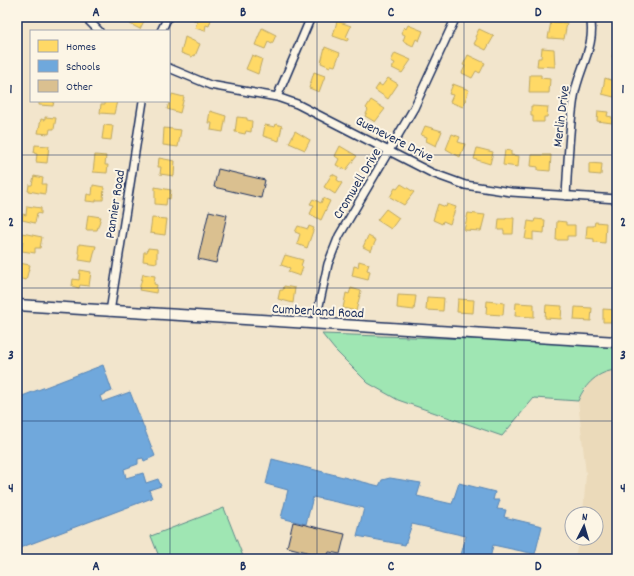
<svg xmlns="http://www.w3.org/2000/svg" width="634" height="576" viewBox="0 0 634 576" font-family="Dekko,sans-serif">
<rect width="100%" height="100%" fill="#f2e5cc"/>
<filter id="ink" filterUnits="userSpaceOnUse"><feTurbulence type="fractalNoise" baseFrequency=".025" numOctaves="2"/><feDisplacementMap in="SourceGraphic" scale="8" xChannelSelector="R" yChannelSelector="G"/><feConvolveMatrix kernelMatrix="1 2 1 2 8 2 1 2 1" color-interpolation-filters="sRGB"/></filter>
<g filter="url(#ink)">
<!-- built -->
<path fill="#ebdaba" d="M617 370V559H574L580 538H596V514H583L586 474 578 401 591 380 608 371Z"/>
<!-- green -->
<path fill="#9fe6b3" stroke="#5d8a88" d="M322 334 617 344V370C598 371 585 384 578 401L534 398 502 436 398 400 368 383 335 350Z
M224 508 244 559H160L151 536Z"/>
<!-- homes -->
<path fill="#ffd966" stroke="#bba664" d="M146 17 140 29 130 24 132 20 127 18Z
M196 17H212L209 26 206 25 205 31 195 28 197 22 194 21Z
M337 21 351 26 346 37 349 38 347 41 333 36Z
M551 22 567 23 564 39 548 38Z
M408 25 423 31 419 41 416 39 413 46 403 41 405 35 401 33 404 27 406 29Z
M262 28 276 35 272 44 268 42 265 49 255 45Z
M479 29 494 36 486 50 474 44 477 38 475 37Z
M185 37 200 44 195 56 193 55 192 57 181 53Z
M325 47 340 53 335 66 331 65 330 67 321 63Z
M615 47 617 48V65L614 64 616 58 612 57Z
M542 48 554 49 555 67 537 66 538 58H541Z
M395 53 411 60 402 73 392 68 395 63 391 61Z
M252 55 262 59 258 74 246 69Z
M468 55 485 63 480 73 476 71 472 78 462 73 465 66 463 65Z
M314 72 325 76 319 92 309 88Z
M530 75H541V78L550 79 549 93H529Z
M388 78 398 84 388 99 375 90 379 84 382 86Z
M605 78 617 82V92L614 97 602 94Z
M453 84 469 90 463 107 450 102 453 95 449 94Z
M172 94 184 97 180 113 167 109Z
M371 100 385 109 375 122 365 116 368 110 366 108Z
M39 101H54L53 106 39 105Z
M105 101H117L114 114 100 113 101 104H105Z
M531 106 548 107 547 117H544V122H533V116H531Z
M210 111 226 116 223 132 211 130 212 123H208Z
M598 111 608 112 607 116 612 117V123L597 121Z
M45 117 56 118 54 129H50L49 134 38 133 41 119 45 120Z
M237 117 247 118V120L252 121 251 132 246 131 245 134 235 132Z
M276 124 282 126 279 141 263 136 265 125 275 127Z
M104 125 113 126 111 140 102 139Z
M425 126 442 131 436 146 426 141 427 137 421 135Z
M164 128 181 130 178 147 163 145Z
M295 131 310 140 305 150 289 143Z
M452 134 460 137 458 142 465 144 460 157 446 149Z
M35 145 49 146 47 163 36 162 37 154 34 153Z
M340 146 357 156 346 170 336 165 339 159 335 156Z
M477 148 493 152 490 164 474 159Z
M505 150 511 151V155L519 156 518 167 503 165Z
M95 155 106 156 105 165H108L107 173 93 172Z
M532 155H551L550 171 538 170V167L531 166Z
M159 158 175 161 174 176 160 174 161 167H158Z
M589 163 602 164 601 175 589 174Z
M332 174 338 177 337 180 342 183 335 194 324 187Z
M34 176 43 178 42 184H46L45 194 28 191 29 185H32Z
M401 184 414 192 404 205 390 197 395 188 397 189Z
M93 185 104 187 103 200H96V202L86 201 87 194 92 195Z
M155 187 171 190 170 199 167 198 166 205 155 204Z
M323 198 330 201 321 220 310 214 314 205 310 204 313 199 321 203Z
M438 204 446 207 447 204 456 207 450 224 443 221 442 224 433 220Z
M27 206 41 208V214L37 213 35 223 22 220 23 214 26 215Z
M386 209 399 218 391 229 377 220Z
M468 213 485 215 481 231 464 230Z
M88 215 101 217 97 230H86Z
M152 218 167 219 165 235 150 233Z
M506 218H514L513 234H504V230H498L499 219H506Z
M535 219 545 220 544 233 533 232V240L525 239 528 221 534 222Z
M557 221 566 222V225H575V236H567V240H556Z
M595 222 606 223 605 243 594 242V239L586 238 587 226H594Z
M298 226 308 229 309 226 314 228 307 248 297 244 300 234 295 232Z
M22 233 42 237 40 248H35V253L22 251 23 241H21Z
M368 236 376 240 371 251 363 247Z
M79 244 96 246 92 262 79 260 80 254 78 253Z
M148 248 157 249V263L143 261 144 252H147Z
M285 255 303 260 301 266 303 267 300 276 288 272 290 268 281 265Z
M359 261 369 264 367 270 370 271 368 280 352 276 354 266 358 267Z
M19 263 30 265 26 280 17 278Z
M80 270 91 272 89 286 80 285 79 288 72 286 73 279 79 280Z
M143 274 155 276 154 284 157 285 156 293 139 290Z
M284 286 295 288 293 303 278 299 280 290H283Z
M351 288 361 291 356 311 343 308 346 293 349 294Z
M398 295 416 296 414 310 397 308Z
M427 297 444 298 443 311 426 310Z
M458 299 474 300 473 313 457 312Z
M487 301 504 303 503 315 486 314Z
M516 303 534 304V317L515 316Z
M546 305 562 306 561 319 545 318Z
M575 307 592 308 591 321 574 320Z
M603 309 617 310V322H603Z"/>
<!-- schools -->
<path fill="#6fa8dc" stroke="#5684b6" d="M103 365 112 391 100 396 102 402 130 392 155 456 144 461 143 458 138 459V464L124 469 126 478 143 473 146 483 158 479 161 486 149 490 152 498 17 549V398Z
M272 459 379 486 382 480 390 478 421 483 417 496 452 504 459 483 495 492 493 500H500L497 509 506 510 504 517 542 526 535 554 493 545 490 559H460L466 536 412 524 405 545 357 536 364 508 313 497 306 524 281 518 288 490 266 484Z"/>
<!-- building -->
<path fill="#dac090" stroke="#1b2f5e" d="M218 169 265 180 261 198 214 187Z
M209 211 227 215 216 263 198 259Z
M293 522 345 534 340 554 329 552 327 557 287 547Z"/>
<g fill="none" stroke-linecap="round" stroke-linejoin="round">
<defs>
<path id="minor" d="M85 17 99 31
M161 31 168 17
M169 68 210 85 277 97 297 104 432 173 465 185 511 192 617 199
M277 97 311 17
M566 196C568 163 569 130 574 97 578 70 597 45 590 17
M110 312 143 101
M315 324 328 264 339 236 414 108 456 17"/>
<path id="secondary" d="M17 305 617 342"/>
</defs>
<!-- minor casing -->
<use href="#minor" stroke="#1b2f5e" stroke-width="10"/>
<!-- secondary casing -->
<use href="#secondary" stroke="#1b2f5e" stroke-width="13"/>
<!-- minor -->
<use href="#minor" stroke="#fcf5e5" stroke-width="7"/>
<!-- secondary -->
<use href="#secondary" stroke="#fcf5e5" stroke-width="10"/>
</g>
</g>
<!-- grid -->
<path fill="none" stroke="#1b2f5e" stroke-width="1" stroke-opacity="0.55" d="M170 17V559M317 17V559M464 17V559M17 155H617M17 288H617M17 421H617"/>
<g text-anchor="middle" stroke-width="4" stroke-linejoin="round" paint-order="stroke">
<!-- street labels -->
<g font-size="14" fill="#1b2f5e" stroke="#fcf5e5">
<text transform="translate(560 116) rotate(-83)" y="5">Merlin Drive</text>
<text transform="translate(395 138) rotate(27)" y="5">Guenevere Drive</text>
<text transform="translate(356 183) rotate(-59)" y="5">Cromwell Drive</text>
<text transform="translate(114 204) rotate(-81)" y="5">Pannier Road</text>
<text transform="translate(318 310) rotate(3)" y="5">Cumberland Road</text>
</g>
</g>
<!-- margin -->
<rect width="634" height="576" fill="none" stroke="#fcf5e5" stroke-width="44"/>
<!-- legend -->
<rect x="30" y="30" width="140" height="72" fill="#fcf5e5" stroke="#a2a6af"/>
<rect x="38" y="40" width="20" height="12" fill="#ffd966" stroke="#a2a6af"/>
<text x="66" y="50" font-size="12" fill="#1b2f5e">Homes</text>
<rect x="38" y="60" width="20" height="12" fill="#6fa8dc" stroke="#a2a6af"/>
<text x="66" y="70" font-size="12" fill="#1b2f5e">Schools</text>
<rect x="38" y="80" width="20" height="12" fill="#dac090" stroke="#a2a6af"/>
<text x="66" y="90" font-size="12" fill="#1b2f5e">Other</text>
<!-- north arrow -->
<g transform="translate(584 526) rotate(5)"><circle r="19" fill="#fcf5e5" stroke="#a2a6af"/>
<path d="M0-3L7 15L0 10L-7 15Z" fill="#1b2f5e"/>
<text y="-6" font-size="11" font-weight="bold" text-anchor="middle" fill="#1b2f5e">N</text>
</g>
<rect x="22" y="22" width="590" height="532" fill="none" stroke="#1b2f5e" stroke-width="1.5"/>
<g font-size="13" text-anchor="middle" font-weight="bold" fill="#1b2f5e">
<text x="96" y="16">A</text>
<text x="243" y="16">B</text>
<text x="391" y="16">C</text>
<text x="538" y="16">D</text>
<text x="11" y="93">1</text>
<text x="623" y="93">1</text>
<text x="11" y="226">2</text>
<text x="623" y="226">2</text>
<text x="11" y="359">3</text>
<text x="623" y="359">3</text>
<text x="11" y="492">4</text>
<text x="623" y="492">4</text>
<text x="96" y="570">A</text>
<text x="243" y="570">B</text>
<text x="391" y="570">C</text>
<text x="538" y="570">D</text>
</g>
</svg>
